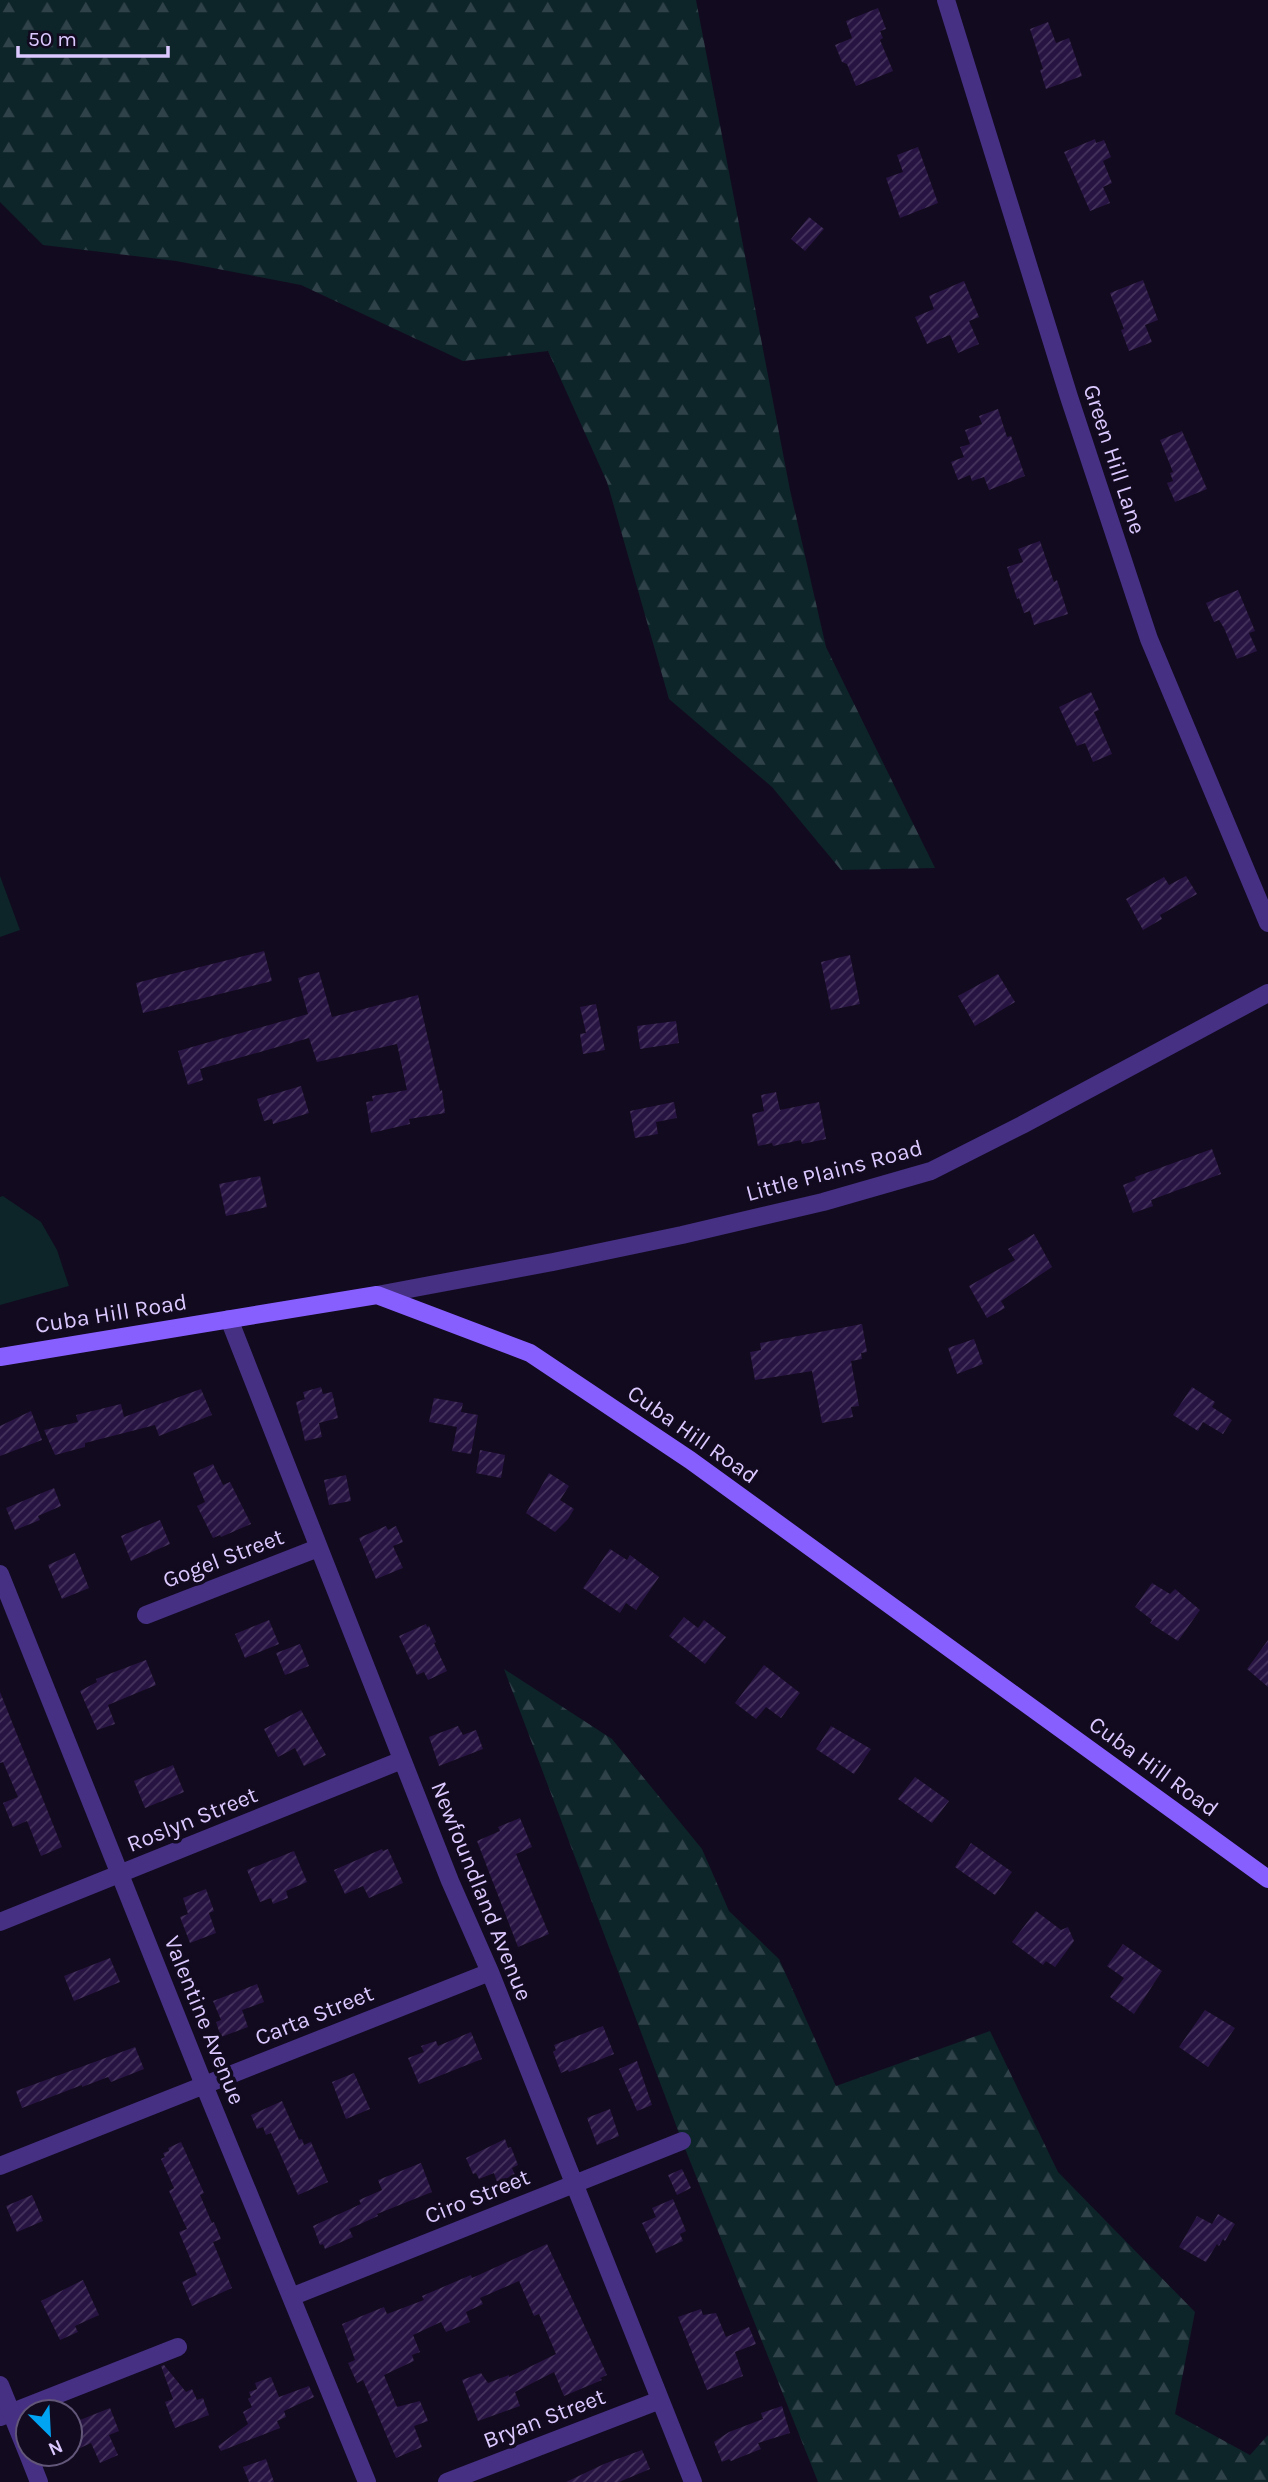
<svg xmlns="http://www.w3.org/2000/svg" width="1268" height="2482" viewBox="0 0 1268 2482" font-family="Karla,sans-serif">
<defs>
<pattern id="forest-firs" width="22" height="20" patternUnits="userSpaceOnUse" patternTransform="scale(1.75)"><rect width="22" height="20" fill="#0d2429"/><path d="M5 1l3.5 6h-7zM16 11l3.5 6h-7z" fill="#304249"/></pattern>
<pattern id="building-hatch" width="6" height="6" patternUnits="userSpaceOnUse" patternTransform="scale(1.75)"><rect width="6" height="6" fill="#281442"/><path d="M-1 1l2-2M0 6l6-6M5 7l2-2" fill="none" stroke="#47355e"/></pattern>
</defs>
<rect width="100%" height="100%" fill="#120a1f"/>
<!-- forest -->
<path fill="url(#forest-firs)" d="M0 0H696L790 490 826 647 935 868 841 870 772 787 669 699 607 482 548 351 463 361 301 285 176 261 43 245 0 202Z
M504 1669 612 1739 702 1849 729 1911 779 1959 836 2086 990 2031 1058 2172 1195 2312 1175 2414 1250 2455 1268 2435V2482H818L682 2141Z"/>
<!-- garden -->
<path fill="#0d2429" d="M0 876 20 930 0 937Z
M3 1196 41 1222 57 1250 69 1286 0 1305V1197Z"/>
<!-- building -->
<path fill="url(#building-hatch)" d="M878 8 886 29 880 31 883 38 880 40 893 71 856 86 847 64 842 62 835 45 852 38 846 21Z
M1048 22 1056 43 1069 38 1082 76 1046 89 1040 70 1043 69 1030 29Z
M1095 139 1096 143 1104 140 1111 157 1103 161 1112 183 1103 187 1110 203 1090 211 1064 152Z
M918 147 938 203 900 218 886 178 903 172 897 155Z
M809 217 824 229 805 251 791 239Z
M1143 280 1158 320 1145 325 1152 342 1129 351 1121 330 1124 329 1110 293Z
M964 281 979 317 969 321 979 344 958 353 950 335 927 344 915 317 934 309 929 296Z
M998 409 1007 437 1011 436 1025 476 989 490 984 477 972 481 970 475 958 480 951 462 964 457 960 447 970 444 965 430 982 424 979 416Z
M1182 431 1207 489 1175 502 1167 483 1173 481 1170 473 1173 472 1160 440Z
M1040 541 1054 582 1057 580 1068 614 1034 625 1030 611 1024 613 1019 598 1017 599 1007 567 1023 562 1018 549Z
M1238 590 1255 631 1249 633 1257 651 1237 659 1224 628 1219 620 1214 622 1206 603Z
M1091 692 1099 710 1094 712 1112 754 1093 762 1085 743 1077 746 1059 707Z
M1186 876 1197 894 1160 915 1162 919 1143 930 1126 899 1164 877 1169 885Z
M264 951 272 981 143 1013 136 983Z
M850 955 860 1004 831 1010 821 962Z
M319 972 332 1017 418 995 440 1091 442 1090 445 1113 409 1119 410 1124 371 1133 366 1102 373 1101 372 1096 407 1090 397 1044 317 1062 309 1038 200 1069 203 1080 188 1085 178 1051 308 1014 298 978Z
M998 974 1015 1002 975 1026 958 996Z
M596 1004 605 1050 583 1054 580 1034 586 1033 580 1007Z
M676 1021 679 1043 640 1049 637 1026Z
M301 1086 309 1113 273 1124 272 1119 264 1121 257 1099Z
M776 1092 780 1110 819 1102 826 1139 802 1144 801 1140 773 1146 772 1143 758 1146 752 1114 764 1111 761 1095Z
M674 1102 677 1118 656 1122 658 1134 635 1138 630 1111Z
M1212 1149 1221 1174 1151 1200 1153 1206 1133 1213 1123 1185 1136 1180 1135 1177Z
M260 1176 267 1207 226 1216 219 1184Z
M1034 1234 1052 1267 1001 1301 1005 1308 987 1318 969 1286 1015 1260 1008 1249Z
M862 1324 867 1352 861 1353 862 1359 851 1361 859 1406 851 1407 853 1417 822 1423 812 1371 755 1380 750 1352 761 1350 760 1343Z
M974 1339 983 1364 957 1374 948 1348Z
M321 1387 323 1394 332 1392 338 1418 319 1423 322 1437 305 1441 296 1402 305 1399 303 1392Z
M1192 1387 1215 1402 1212 1407 1232 1420 1223 1434 1203 1422 1198 1431 1173 1415Z
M201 1389 212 1415 159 1436 155 1425 85 1443V1447L55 1455 44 1430 78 1422 76 1415 121 1404 124 1417Z
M434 1398 463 1403 461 1412 478 1415 471 1454 452 1451 457 1427 429 1422Z
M31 1411 42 1440 0 1456V1426Z
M480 1450 505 1455 501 1478 476 1473Z
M213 1464 223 1485 230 1482 251 1524 221 1537 220 1535 213 1538 197 1506 205 1502 193 1473Z
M549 1473 569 1486 560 1500 574 1509 568 1519 555 1532 526 1513Z
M346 1475 351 1501 329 1505 324 1480Z
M54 1488 61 1506 38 1516 40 1520 15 1530 6 1508Z
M160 1520 170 1544 131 1561 121 1536Z
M386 1526 388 1530 396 1526 403 1542 393 1546 403 1568 376 1579 359 1538Z
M610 1549 627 1560 630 1555 659 1577 636 1610 626 1603 620 1613 583 1588Z
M75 1553 89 1588 62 1599 48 1565Z
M1152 1583 1170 1594 1175 1589 1200 1610 1178 1641 1150 1623 1152 1620 1135 1607Z
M684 1617 698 1628 704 1620 726 1637 705 1664 669 1636Z
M269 1620 279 1644 245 1658 235 1634Z
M426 1624 427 1627 429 1626 436 1642 434 1643 447 1671 428 1680 424 1672 417 1675 399 1636Z
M1268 1640V1687L1247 1669Z
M300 1644 309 1666 285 1675 276 1653Z
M146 1660 156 1685 108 1705 115 1724 97 1730 80 1691 97 1682 96 1679Z
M764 1665 800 1693 781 1718 766 1707 756 1719 735 1703Z
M0 1692 62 1847 41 1856 27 1821 13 1827 3 1803 18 1797 3 1762 0 1763Z
M301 1710 326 1755 304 1766 295 1748 278 1757 264 1729Z
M458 1726 463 1735 476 1730 483 1749 439 1766 429 1737Z
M831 1726 871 1749 854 1774 816 1749Z
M173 1765 184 1792 145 1808 134 1781Z
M915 1777 949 1801 932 1823 898 1799Z
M520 1818 532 1847 516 1854 549 1934 518 1947 477 1841 500 1831 498 1827Z
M971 1843 1012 1872 995 1895 955 1867Z
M382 1849 383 1851 388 1849 403 1883 369 1898 363 1886 345 1894 334 1870Z
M294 1851 307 1882 286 1891 288 1898 273 1904 271 1898 260 1902 247 1870Z
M206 1889 214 1911 209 1913 216 1933 190 1943 180 1917 188 1914 183 1898Z
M1036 1911 1061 1930 1068 1927 1074 1941 1055 1967 1046 1961 1043 1965 1012 1942Z
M1123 1944 1162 1971 1134 2014 1110 1997 1124 1978 1107 1966Z
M110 1958 120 1982 74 2001 64 1976Z
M257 1984 264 2002 242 2010 248 2027 221 2037 216 2022 221 2020 213 2001Z
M1205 2010 1235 2028 1208 2067 1179 2047Z
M603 2026 614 2054 569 2072 568 2070 561 2073 553 2052 556 2050 554 2045Z
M471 2032 482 2059 419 2084 408 2058 424 2052 421 2046 436 2041 438 2046Z
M135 2047 144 2069 111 2082 108 2077 82 2087V2085L22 2108 16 2091Z
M637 2061 652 2105 637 2111 619 2069Z
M354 2073 370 2109 346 2119 332 2082Z
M282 2101 299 2140 302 2139 304 2145 311 2142 328 2182 298 2195 271 2133 266 2135 263 2127 257 2129 251 2115Z
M610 2109 619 2136 597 2145 587 2118Z
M505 2139 508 2148 511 2147 518 2165 512 2168 515 2175 497 2182 494 2173 479 2179 476 2173 473 2174 466 2158Z
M181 2142 204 2193 200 2195 212 2223 214 2222 221 2239 213 2242 232 2288 192 2306 182 2282 197 2275 179 2232 187 2229 169 2191 174 2188 161 2159 165 2157 163 2153 169 2151 168 2148Z
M421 2163 432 2192 377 2214 378 2216 349 2229 353 2237 325 2249 323 2244 320 2245 313 2226 361 2204 359 2200 382 2190 378 2180Z
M682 2169 691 2188 677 2195 668 2175Z
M32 2195 43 2221 17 2232 6 2206Z
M673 2199 686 2231 680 2234 683 2241 656 2253 642 2223 656 2217 652 2208Z
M1218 2214 1235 2224 1225 2241 1223 2239 1219 2246 1217 2244 1206 2262 1179 2247 1197 2216 1212 2224Z
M547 2244 607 2375 600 2378 602 2380 564 2396 554 2372 515 2392 520 2406 478 2421 462 2380 481 2373 488 2383 509 2375V2377L556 2354 539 2314 534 2316 519 2281 480 2298 483 2304 466 2312 470 2322 446 2332 441 2322 413 2335 420 2352 412 2355 414 2361 384 2375 397 2407 420 2401 428 2421 414 2426 422 2447 396 2458 363 2380 357 2383 348 2363 355 2360 342 2324 384 2307 387 2314 424 2300 422 2296 471 2275 472 2278Z
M83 2280 99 2315 75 2326 78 2332 60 2340 41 2301Z
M701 2309 703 2315 716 2313 726 2337 749 2327 756 2344 735 2352 743 2376 707 2390 678 2317Z
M164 2365 186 2392 192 2389 197 2400 203 2398 209 2415 175 2428 165 2402 173 2399 161 2366Z
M271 2377 279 2397 309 2386 314 2397 284 2411 286 2417 277 2421 280 2428 221 2451 218 2446 248 2424 243 2412 252 2407 248 2399 251 2397 249 2392 257 2389 255 2383Z
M782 2406 790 2433 758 2443 761 2449 731 2461 729 2459 722 2462 714 2442 729 2432 763 2419 761 2413Z
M110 2408 119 2431 109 2435 118 2455 100 2463 91 2443 80 2448 70 2424Z
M642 2450 650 2469 619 2482H566L604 2464Z
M266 2459 274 2482H249L243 2467Z"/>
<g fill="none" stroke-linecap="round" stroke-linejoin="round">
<!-- minor -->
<path stroke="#463083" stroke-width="18" d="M946 0 1069 397 1149 639 1268 923
M229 1319 450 1881 490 1972 693 2482
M0 1574 204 2085 367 2482
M146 1615 318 1548
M0 1922 402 1760
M0 2166 490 1972
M291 2297 682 2141
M0 2417 178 2347
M447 2482 660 2400"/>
<!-- tertiary -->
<path stroke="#463083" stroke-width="18" d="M377 1295 553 1262 682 1235 823 1202 931 1171 1022 1125 1268 993
M0 2385 28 2454
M28 2454 39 2482"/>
<!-- secondary -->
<path stroke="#885fff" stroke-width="18" d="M0 1357 377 1295 530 1353 690 1460 1268 1879"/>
</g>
<g text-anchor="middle" stroke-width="7" stroke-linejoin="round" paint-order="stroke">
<!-- street labels -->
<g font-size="23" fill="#dbc8ff" stroke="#120a1f">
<text transform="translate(1115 459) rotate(72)" y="8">Green Hill Lane</text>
<text transform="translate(834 1170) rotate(-15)" y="8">Little Plains Road</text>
<text transform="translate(111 1313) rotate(-9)" y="8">Cuba Hill Road</text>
<text transform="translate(693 1434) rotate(35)" y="8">Cuba Hill Road</text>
<text transform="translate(223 1558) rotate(-21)" y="8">Gogel Street</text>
<text transform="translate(1154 1766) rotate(36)" y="8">Cuba Hill Road</text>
<text transform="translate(192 1819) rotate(-22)" y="8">Roslyn Street</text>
<text transform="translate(482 1891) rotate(68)" y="8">Newfoundland Avenue</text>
<text transform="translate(314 2015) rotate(-22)" y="8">Carta Street</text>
<text transform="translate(205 2020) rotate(68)" y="8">Valentine Avenue</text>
<text transform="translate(477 2196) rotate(-22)" y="8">Ciro Street</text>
<text transform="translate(544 2418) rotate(-21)" y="8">Bryan Street</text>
</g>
</g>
<!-- north arrow -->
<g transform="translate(49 2433) rotate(156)"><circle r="33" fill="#120a1f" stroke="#625679" stroke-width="2"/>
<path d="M0-5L12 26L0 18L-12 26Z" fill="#00a4f3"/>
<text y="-10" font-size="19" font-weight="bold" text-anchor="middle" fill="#dbc8ff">N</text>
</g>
<!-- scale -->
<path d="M18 46v10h150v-10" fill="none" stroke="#dbc8ff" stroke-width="3.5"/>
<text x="28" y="46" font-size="21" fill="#dbc8ff" stroke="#120a1f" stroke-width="5" paint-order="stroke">50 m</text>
</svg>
